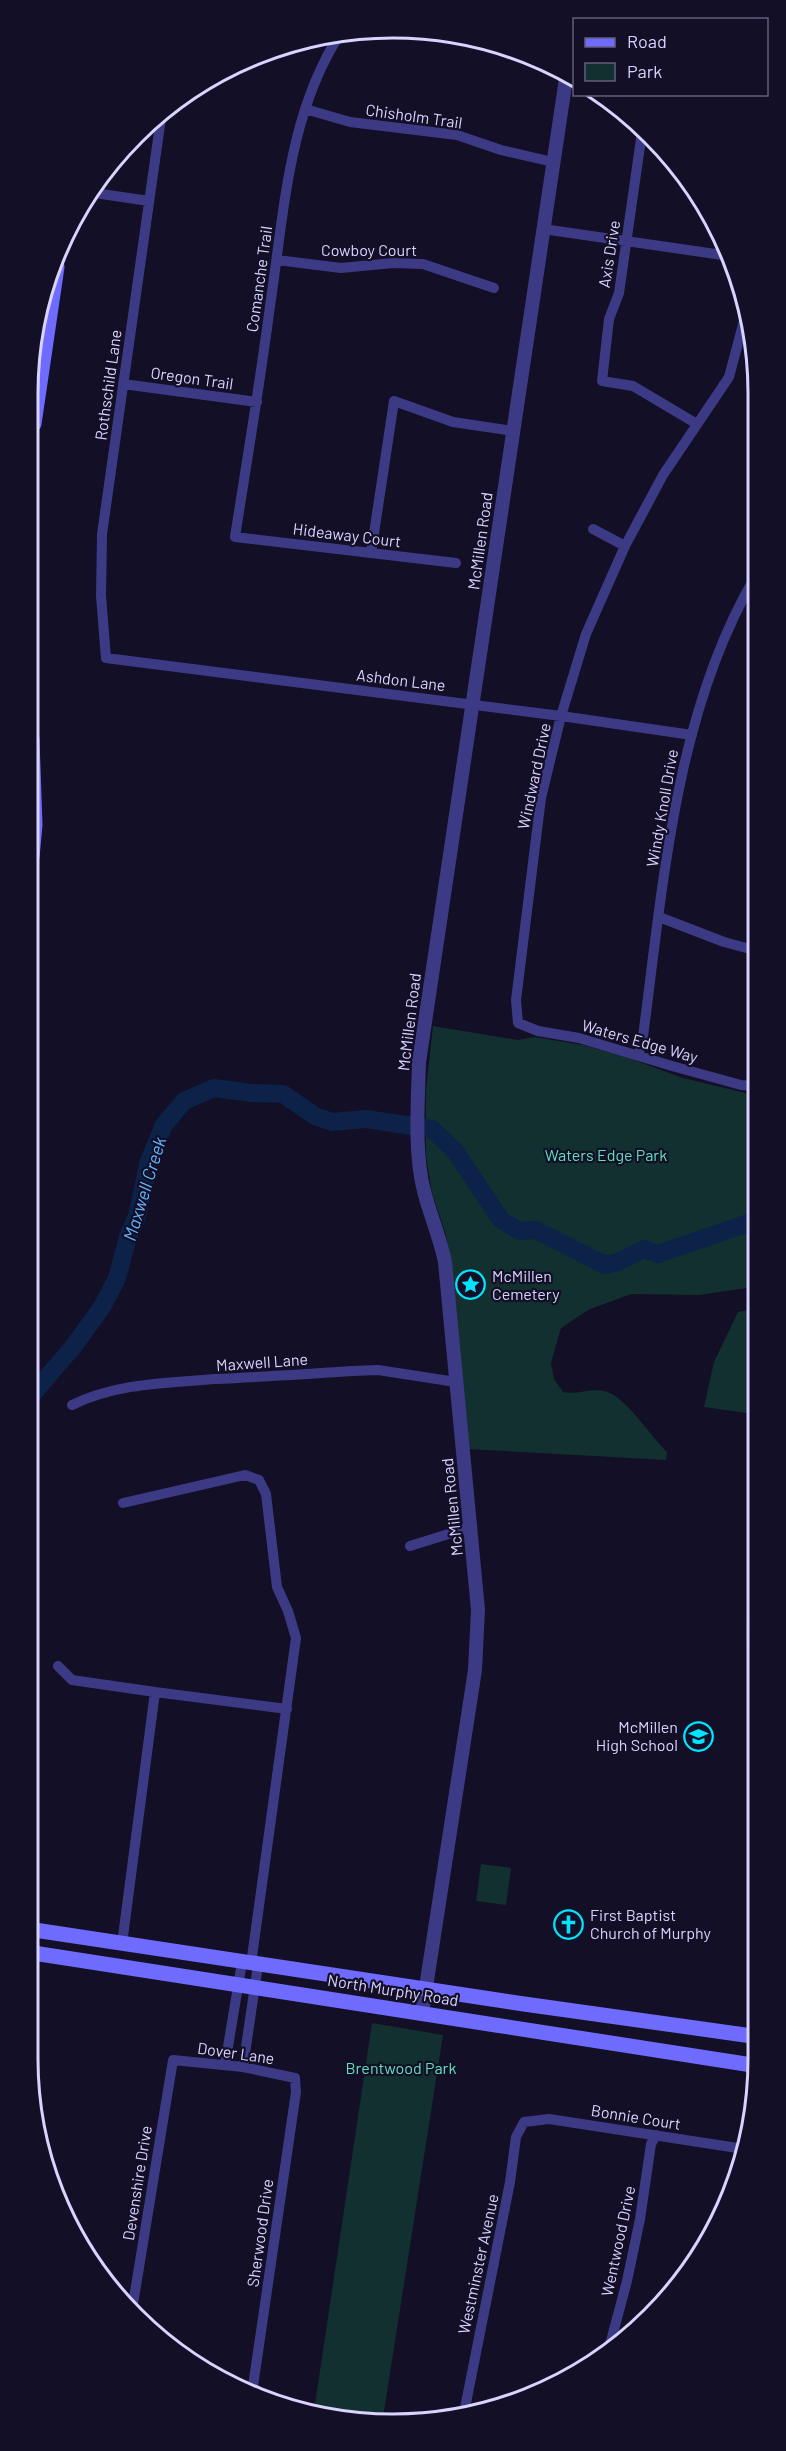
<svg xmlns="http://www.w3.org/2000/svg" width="786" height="2451" viewBox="0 0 786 2451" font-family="Barlow,sans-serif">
<rect width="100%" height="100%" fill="#130f26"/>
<!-- green -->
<path fill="#12302f" d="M433 1026 518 1040 534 1037 583 1045 626 1057 683 1078 754 1095V1287L699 1295 631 1294 588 1310 561 1328 551 1363 554 1379 563 1392C577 1395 589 1388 604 1391 625 1395 650 1436 667 1452L666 1460 468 1449 452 1294V1266L446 1235 432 1193 426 1156V1090Z
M754 1309 753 1414 704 1407 714 1362 738 1312Z
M753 1575V1669C740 1641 750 1605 753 1575Z
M481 1864 511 1868 506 1905 476 1901Z
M372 2023 443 2035 383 2418 346 2421 314 2411Z"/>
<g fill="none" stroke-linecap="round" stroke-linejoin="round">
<!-- river -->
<path stroke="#0c2248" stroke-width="18" d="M30 1397 73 1347 102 1307 117 1278 128 1237 137 1216 149 1161 164 1125 184 1101 214 1088 252 1093 283 1094 315 1116 332 1122 366 1119 432 1129 455 1151 501 1220 520 1231 536 1230 605 1265 618 1262 644 1249 658 1254 754 1221"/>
<!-- minor -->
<path stroke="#3d3a85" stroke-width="10" d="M340 34C288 114 284 214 270 306 260 383 247 460 235 537L456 563
M305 109 350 122 457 135 501 150 553 162
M161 118 102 534 101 596 106 658 561 716 692 735
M642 132 619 293 609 319 602 381 633 386 697 424
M88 192 149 201
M543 229 729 256
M277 260 341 268 393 263 423 264 494 288
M746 313 729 377 663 475 625 546 586 634 561 716 541 798 516 1000 518 1023 538 1031 579 1038 672 1066 741 1085 754 1086
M123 384 257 402
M593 529 625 546
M371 553 394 401 453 422 513 431
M659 917 724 942 754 950
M638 1055 642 1044C663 888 674 715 755 577
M72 1405C117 1383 166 1383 215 1379 261 1377 307 1374 352 1371L378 1370 456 1382
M123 1503 245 1475 259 1480 266 1494 277 1587 288 1611 296 1638 251 1964
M410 1546 471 1527
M58 1666 72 1680 155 1692
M122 1944 155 1692 287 1709
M225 2065 242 1962
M243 2067 258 1965
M132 2310 173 2060 243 2067 295 2078 296 2092 252 2393
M608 2352 627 2281 640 2219 651 2144 656 2135
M464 2413 510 2182 516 2137 524 2122 549 2119 744 2149"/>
<!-- tertiary -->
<path stroke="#3d3a85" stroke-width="14" d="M422 2013 475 1670 478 1610 445 1262C440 1237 430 1215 424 1191 414 1153 418 1102 419 1062L567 72"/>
<!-- secondary -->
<path stroke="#6f6bff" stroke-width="15" d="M34 424 57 267
M32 857 35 825 32 739
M28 1929 524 2004 752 2036
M27 1952 752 2065"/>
</g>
<!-- icons -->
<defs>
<symbol id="sight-ring" viewBox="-11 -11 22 22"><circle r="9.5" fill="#130f26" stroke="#00e5ff" stroke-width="1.5"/><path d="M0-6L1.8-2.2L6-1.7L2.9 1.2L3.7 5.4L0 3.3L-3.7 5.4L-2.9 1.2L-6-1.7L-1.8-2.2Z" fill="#00e5ff"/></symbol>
<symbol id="school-ring" viewBox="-11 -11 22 22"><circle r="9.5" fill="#130f26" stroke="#00e5ff" stroke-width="1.5"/><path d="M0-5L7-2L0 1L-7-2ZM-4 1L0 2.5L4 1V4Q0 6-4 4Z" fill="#00e5ff"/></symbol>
<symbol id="church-ring" viewBox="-11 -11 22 22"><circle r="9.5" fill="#130f26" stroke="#00e5ff" stroke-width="1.5"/><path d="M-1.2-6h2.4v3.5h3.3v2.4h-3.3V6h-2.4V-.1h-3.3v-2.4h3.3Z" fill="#00e5ff"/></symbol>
</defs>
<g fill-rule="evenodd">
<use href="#sight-ring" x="454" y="1268" width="33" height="33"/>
<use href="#school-ring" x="682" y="1720" width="33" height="33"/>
<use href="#church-ring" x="552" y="1908" width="33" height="33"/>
</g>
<g text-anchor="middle" stroke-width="4.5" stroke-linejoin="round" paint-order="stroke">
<!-- street labels -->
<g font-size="16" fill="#d9d4ff" stroke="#130f26">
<text transform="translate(414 116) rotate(8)" y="6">Chisholm Trail</text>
<text x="369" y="256">Cowboy Court</text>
<text transform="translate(609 254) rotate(-81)" y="6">Axis Drive</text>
<text transform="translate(259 279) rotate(-82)" y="6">Comanche Trail</text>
<text transform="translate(192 378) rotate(8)" y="6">Oregon Trail</text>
<text transform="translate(108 385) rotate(-82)" y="6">Rothschild Lane</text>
<text transform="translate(347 535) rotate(7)" y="6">Hideaway Court</text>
<text transform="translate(480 541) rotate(-82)" y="6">McMillen Road</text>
<text transform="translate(401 680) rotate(7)" y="6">Ashdon Lane</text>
<text transform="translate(534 776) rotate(-78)" y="6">Windward Drive</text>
<text transform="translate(662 808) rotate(-80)" y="6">Windy Knoll Drive</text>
<text transform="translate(409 1022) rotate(-83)" y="6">McMillen Road</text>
<text transform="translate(640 1041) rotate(16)" y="6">Waters Edge Way</text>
<text transform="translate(262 1362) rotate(-4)" y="6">Maxwell Lane</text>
<text transform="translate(452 1507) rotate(-96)" y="6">McMillen Road</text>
<text transform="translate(393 1990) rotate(9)" y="6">North Murphy Road</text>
<text transform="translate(236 2053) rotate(8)" y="6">Dover Lane</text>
<text transform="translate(636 2117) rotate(9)" y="6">Bonnie Court</text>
<text transform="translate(137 2183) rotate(-81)" y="6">Devenshire Drive</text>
<text transform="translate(260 2233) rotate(-82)" y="6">Sherwood Drive</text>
<text transform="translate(618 2241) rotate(-78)" y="6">Wentwood Drive</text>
<text transform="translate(478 2264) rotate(-78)" y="6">Westminster Avenue</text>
</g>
<!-- park labels -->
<g font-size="16" fill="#5fe0c0" stroke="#130f26">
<text x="606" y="1161">Waters Edge Park</text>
<text x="401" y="2074">Brentwood Park</text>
</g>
<!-- poi labels -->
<g font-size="16" fill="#d9d4ff" stroke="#130f26" text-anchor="start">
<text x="492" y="1282">McMillen<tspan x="492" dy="18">Cemetery</tspan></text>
<text x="678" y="1733" text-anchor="end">McMillen<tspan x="678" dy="18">High School</tspan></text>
<text x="590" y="1921">First Baptist<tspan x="590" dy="18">Church of Murphy</tspan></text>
</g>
<!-- water labels -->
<g font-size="18" font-style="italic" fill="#62b6ff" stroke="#130f26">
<text transform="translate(145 1189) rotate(-73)" y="6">Maxwell Creek</text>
</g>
</g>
<!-- crop -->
<path d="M0 0H786V2451H0ZM393 38H393A355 355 0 0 1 748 393V2059A355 355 0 0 1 393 2414H393A355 355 0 0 1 38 2059V393A355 355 0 0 1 393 38Z" fill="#130f26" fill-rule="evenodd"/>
<path fill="none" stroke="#d9d4ff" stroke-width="3" d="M393 38H393A355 355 0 0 1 748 393V2059A355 355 0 0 1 393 2414H393A355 355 0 0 1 38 2059V393A355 355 0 0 1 393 38Z"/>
<!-- legend -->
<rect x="573" y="18" width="195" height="78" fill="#130f26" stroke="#625e7d" stroke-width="1.5"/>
<rect x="585" y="38" width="30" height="9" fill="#6f6bff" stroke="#625e7d" stroke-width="1.5"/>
<text x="627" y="48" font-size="18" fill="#d9d4ff">Road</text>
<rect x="585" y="63" width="30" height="18" fill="#12302f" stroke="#625e7d" stroke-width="1.5"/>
<text x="627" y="78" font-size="18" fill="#d9d4ff">Park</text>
</svg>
